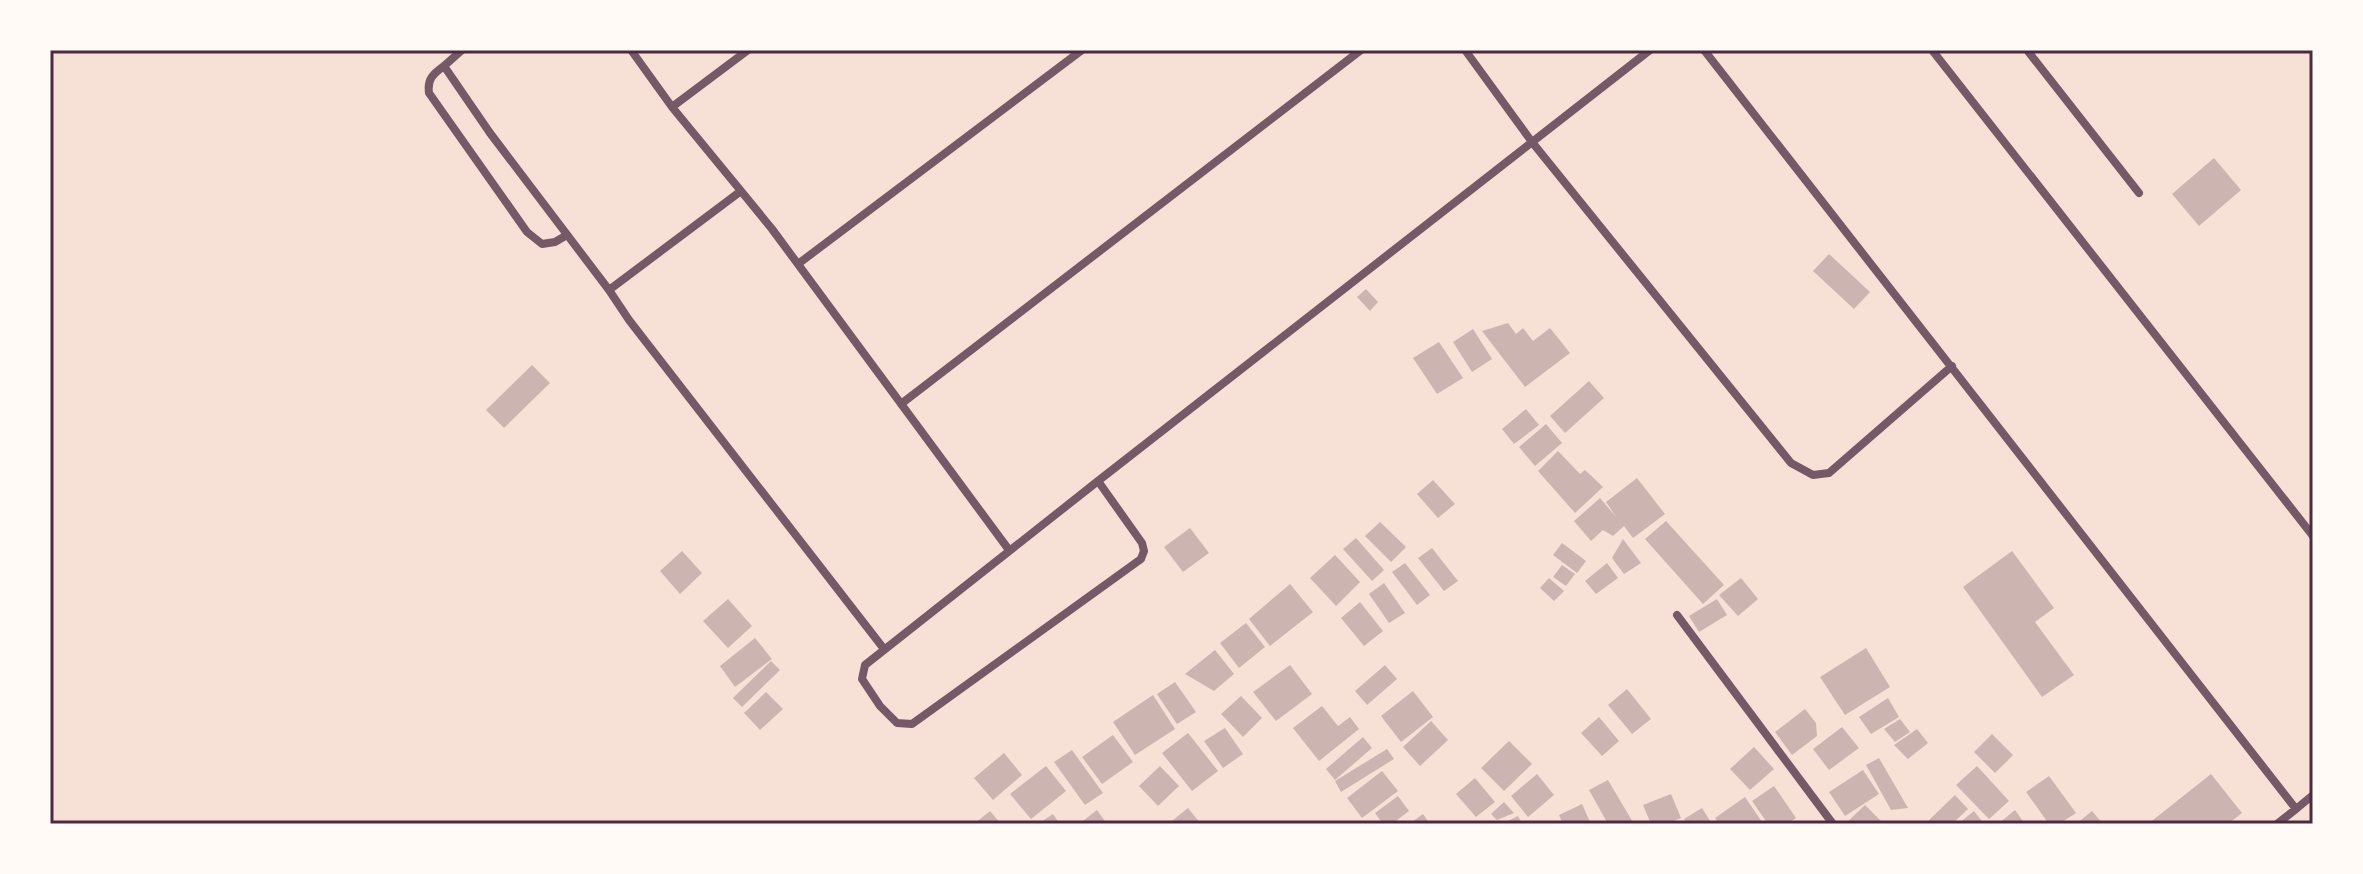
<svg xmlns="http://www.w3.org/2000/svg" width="2363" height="874" viewBox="0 0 2363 874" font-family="'Alegreya Sans',sans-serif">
<rect width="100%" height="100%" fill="#f7e1d7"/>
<!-- building -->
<path fill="#ccb4b1" d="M2214 158 2241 190 2199 226 2172 194Z
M1829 254 1870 292 1854 309 1813 271Z
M1366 289 1378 302 1370 311 1357 297Z
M1508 323 1516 334 1523 328 1533 341 1550 328 1570 353 1525 387 1482 331Z
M1473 329 1492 359 1472 372 1453 342Z
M1439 342 1463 378 1437 394 1413 358Z
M532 365 550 383 504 428 486 410Z
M1589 381 1604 398 1565 433 1550 416Z
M1526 409 1539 425 1514 444 1502 429Z
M1546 424 1562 443 1535 466 1519 447Z
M1558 451 1580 474 1585 470 1603 487 1575 513 1538 471Z
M1637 478 1665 514 1633 538 1624 526 1613 536 1603 530 1591 541 1574 521 1600 498 1617 518 1606 502Z
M1433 480 1455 504 1438 518 1417 494Z
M1666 521 1724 585 1703 604 1645 539Z
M1380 522 1406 547 1391 562 1365 536Z
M1190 528 1209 553 1183 572 1164 547Z
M1356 538 1384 570 1372 581 1343 549Z
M1623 539 1641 563 1624 574 1612 558Z
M1562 543 1586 561 1577 573 1553 555Z
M1432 548 1458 581 1444 591 1418 558Z
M682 551 702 573 680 594 660 571Z
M2012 551 2054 608 2035 622 2074 675 2042 697 1963 587Z
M1335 555 1360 582 1336 606 1310 578Z
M1405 563 1430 595 1417 605 1392 572Z
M1607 563 1618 578 1596 594 1585 581Z
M1562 565 1575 574 1566 586 1553 577Z
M1549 578 1564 591 1554 601 1540 588Z
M1741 578 1758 599 1738 616 1719 595Z
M1384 583 1405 613 1389 623 1369 594Z
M1290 584 1313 612 1270 646 1249 619Z
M728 599 752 626 728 648 703 621Z
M1717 599 1727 615 1699 632 1689 616Z
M1360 602 1383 631 1364 646 1341 618Z
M1246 623 1265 647 1239 668 1220 643Z
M755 638 772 659 735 687 720 666Z
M1866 648 1890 687 1845 715 1820 677Z
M1215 650 1234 674 1214 691 1185 674Z
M771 661 780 670 742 707 733 698Z
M1290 665 1312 694 1276 721 1253 692Z
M1385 665 1397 679 1367 705 1355 691Z
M1175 682 1196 712 1177 724 1157 694Z
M1627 689 1651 719 1632 734 1608 705Z
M1413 691 1433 717 1401 742 1381 716Z
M766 692 783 709 760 730 744 713Z
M1153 695 1175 729 1135 755 1113 722Z
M1241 696 1262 718 1243 737 1221 714Z
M1888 698 1899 717 1871 734 1859 717Z
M1322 706 1338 726 1350 717 1359 729 1319 761 1293 728Z
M1805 709 1816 723 1817 736 1792 755 1775 732Z
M1599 717 1619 741 1602 756 1581 733Z
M1900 719 1910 732 1895 742 1884 729Z
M1431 721 1448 740 1420 766 1403 747Z
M1842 727 1859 748 1829 770 1813 749Z
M1225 728 1243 754 1223 768 1204 741Z
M1917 729 1928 743 1908 759 1894 745Z
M1188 733 1218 771 1192 791 1162 753Z
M1992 734 2013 755 1995 773 1974 752Z
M1113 735 1133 762 1102 784 1082 757Z
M1363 737 1372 748 1335 780 1326 769Z
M1509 741 1532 764 1504 791 1481 768Z
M1754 747 1774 769 1750 790 1730 769Z
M1387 749 1394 759 1341 792 1335 781Z
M1072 750 1103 793 1085 805 1054 762Z
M1004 753 1022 775 993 800 974 778Z
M1879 758 1908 808 1891 810 1866 765Z
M1046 766 1066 791 1031 819 1010 794Z
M1160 766 1179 786 1158 806 1139 786Z
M1977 766 2009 801 1989 819 1956 785Z
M1863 770 1879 794 1845 816 1829 792Z
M1382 771 1398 791 1362 818 1347 798Z
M1537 774 1554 795 1528 817 1511 796Z
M2211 774 2242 813 2228 824H2148Z
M2049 776 2076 813 2059 824H2049L2026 792Z
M1475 778 1495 802 1476 817 1456 794Z
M1608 780 1634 824H1608L1589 790Z
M1774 786 1796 818 1788 824H1768L1752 801Z
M1671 794 1681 818 1666 824H1651L1643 805Z
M1955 795 1968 809 1952 824H1931L1928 821Z
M1398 796 1409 811 1392 824H1383L1375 813Z
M1745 797 1762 822 1719 824 1715 818Z
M1504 802 1514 813 1497 820 1491 814Z
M1582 804 1591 824H1563L1559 815Z
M1865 805 1884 824H1845Z
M1188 808 1201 824H1168Z
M1702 808 1712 824H1687L1684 819Z
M1097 810 1107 824H1079Z
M2015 810 2025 824H1998Z
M990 811 1001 824H974Z
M1974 811 1984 824H1958Z
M2092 811 2103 824H2076Z
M1053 814 1060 824H1038Z
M1423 814 1430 824H1409Z
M1518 816 1522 824H1502Z"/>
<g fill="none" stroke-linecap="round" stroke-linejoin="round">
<!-- minor -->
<path stroke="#755966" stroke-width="8" d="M462 50 444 66 490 133 609 290
M631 50 672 107 741 191
M1465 50 1532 142 1791 463 1813 475 1829 473 1952 366
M1704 50 2296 809 2313 795
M1932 50 2313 536
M2027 50 2139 193
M444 66C433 74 427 79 429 93L527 232 542 244 555 242 567 235
M672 107 748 50
M798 264 1082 50
M901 404 1361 50
M1098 481 1142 543 1144 551 1141 559 912 724 897 723 880 706 862 679 865 665 1098 481 1650 50
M1677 615 1833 824
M884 649 629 320 609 290 741 191 772 229 1009 550
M2277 824 2296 809"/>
</g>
<!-- border -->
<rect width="2363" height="874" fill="none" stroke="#fffaf5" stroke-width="104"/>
<rect x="52" y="52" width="2259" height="770" fill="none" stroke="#4a2c40" stroke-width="3"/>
</svg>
